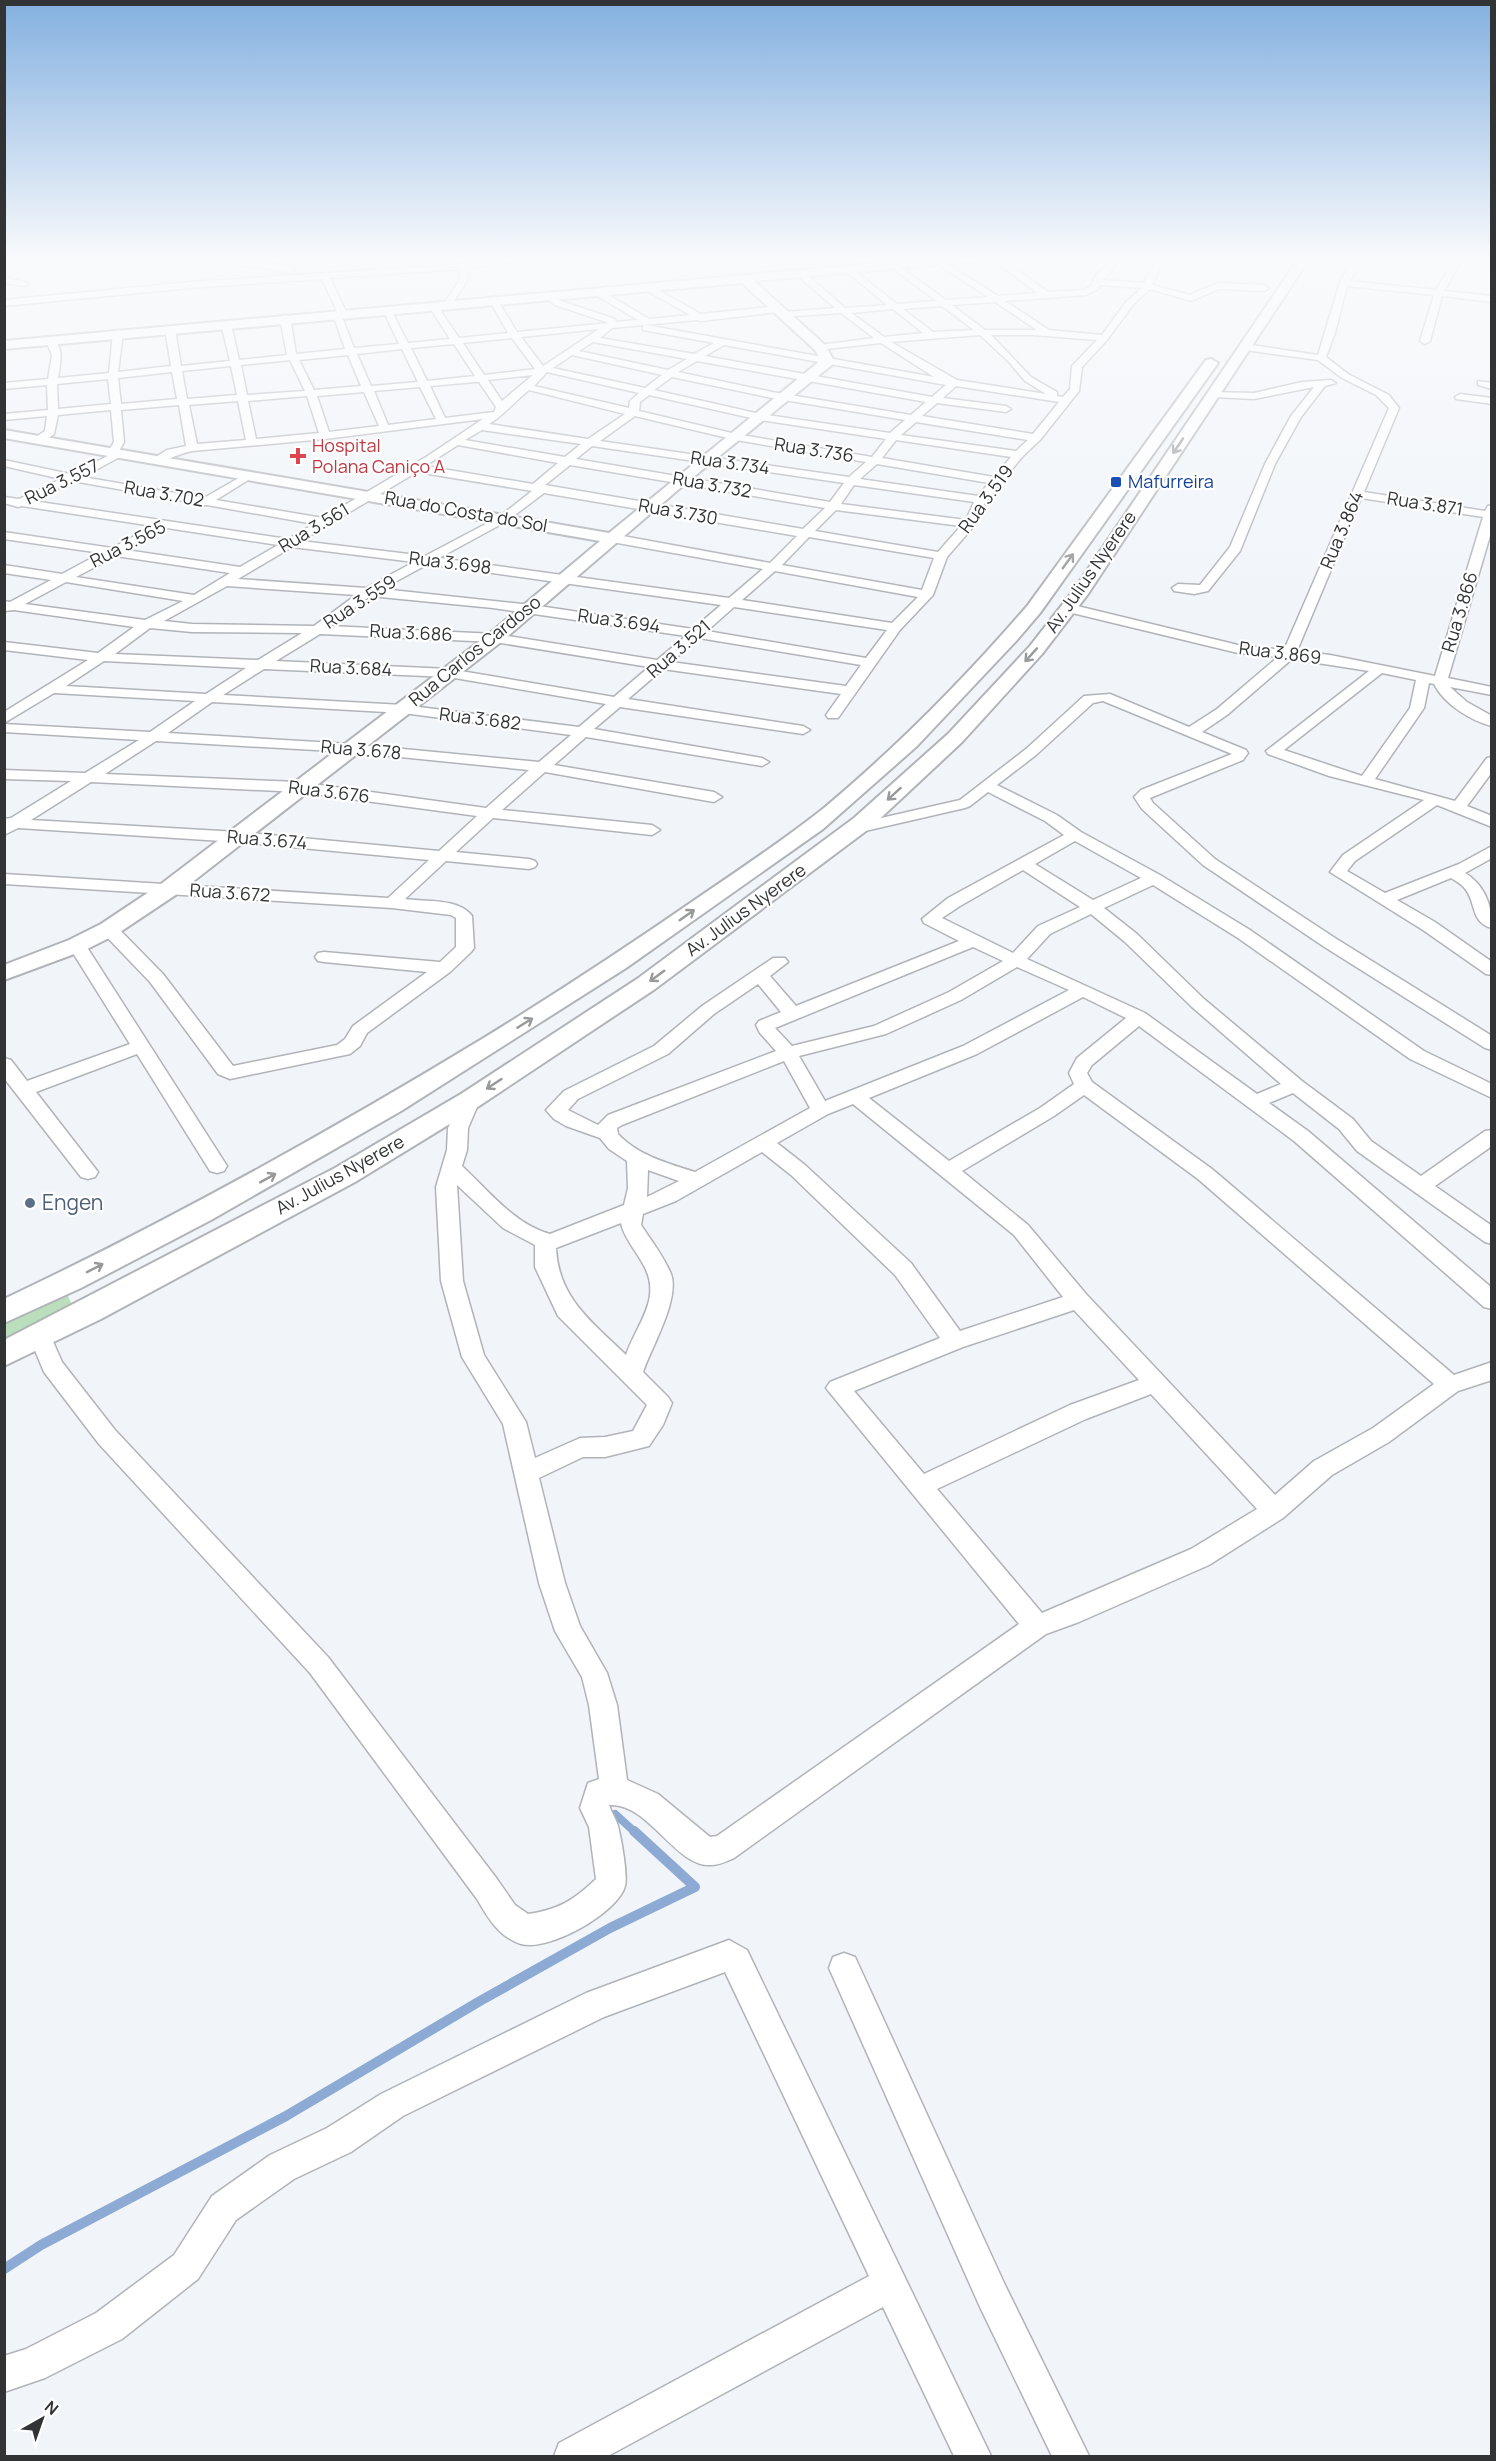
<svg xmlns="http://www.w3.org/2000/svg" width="1496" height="2461" viewBox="0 0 1496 2461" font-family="Manrope,sans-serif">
<rect width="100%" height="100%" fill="#f1f5f9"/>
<!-- green -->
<path fill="#bbdfbc" d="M63 1292 68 1296 72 1305 5 1340V1316Z"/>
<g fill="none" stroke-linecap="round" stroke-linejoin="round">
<!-- stream-far1 -->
<path stroke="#8caad4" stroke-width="8" d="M615 1814 636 1833"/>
<!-- stream -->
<path stroke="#8caad4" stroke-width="10" d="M4 2269 41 2245 286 2116 480 2001 610 1928 695 1887 634 1831"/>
<defs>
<path id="street" d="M192 258H221L290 266 294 269 290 272Z
M468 258H477L473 263 512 258H541L469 268 467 281 450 307 447 308 443 305 459 281 460 269 330 278 347 314 342 317 354 348 399 344 383 310 387 307 391 310 408 343 450 339 429 306 433 303 436 304 459 338 508 333 490 301 494 298 498 301 517 332 609 323 555 305 545 296 549 293 561 301 615 319 616 322 638 320 594 294V290H600L649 319 690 315 646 290 645 288 649 285 701 314 778 306 782 309 778 312 701 321 697 320 612 328 600 338 694 354 714 343 643 330V326L646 325 934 377 881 343 817 350V346L820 345 874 338 841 313 782 317V313L785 312 835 308 798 276V272H804L845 308 887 305 847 272V268L850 267 897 304 936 301 893 268V264H896L946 300 988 297 938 264 937 262 941 260 998 296 1037 293 991 258H1001L1048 292 1084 290 1091 286 1096 275 1107 266V258H1115V267L1102 280 1144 283 1156 258H1164L1152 285 1190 295 1218 283 1265 285 1269 288 1265 291 1219 289 1191 301 1150 289 1132 306 1107 340 1082 367 1079 391 1040 440 1022 457 986 501 974 526 947 557 933 595 900 630 838 718H828L826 715 841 694 663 669 628 699 803 726 810 730 803 734 620 707 594 729 762 758 769 762 762 766 586 737 554 765 714 792 722 797 714 802 545 772 502 810 652 825 660 830 652 835 493 818 456 852 529 859 535 861 537 864 535 867 529 869 446 861 405 899C426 902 459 898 472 916L474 948 471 952 450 972 367 1033 360 1046 350 1054 230 1079 218 1074 150 982 103 933 100 929 103 925H115L163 974 233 1066 337 1045 345 1039 353 1026 427 972 324 962 318 961 315 957 318 953 324 952 440 962 456 947V918L451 915 392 908 4 884V874L388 898 429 860 238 842 18 828 4 835V819L11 818 71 781 4 779V770L85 773 139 740 4 732V724L150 732 195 701 54 693 4 723V712L88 660 4 650V642L98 653 134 627 14 610 4 611V601L10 602 51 580 4 573V565L62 574 101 553 4 539V532L112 548 153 526 22 506 18 507 4 503V497L19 499 61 479 4 466V460L70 474 110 455 108 452 114 442 111 410 58 415 54 434 44 441H36V437L45 431 47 416 4 420V414L48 410 47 385 4 389V383L48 379 52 355 46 341 51 338C65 346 60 364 58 378L109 373 113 333 118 330 123 333 118 372 171 366 165 329 170 326 175 329 181 366 230 361 221 324 226 321 231 324 239 360 287 355 280 318 285 315 290 318 296 354 345 349 333 314 337 311 322 279 190 288 4 306V300L190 282 464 264ZM1100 285 1142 288 1126 302 1102 335 1049 330 1005 301 1086 295 1098 289ZM995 302 1037 330H985L952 305ZM942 306 974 330 933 332 903 309ZM893 309 923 333 884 337 851 313ZM599 329 543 366 521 337ZM980 335 1009 362 1025 381 1046 394 957 380 891 342ZM991 335H1033L1097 340 1072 366 1070 389 1063 397 1057 396V392L1031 377ZM512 338 535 369 484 375 463 343ZM593 342 687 359 668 370 579 351ZM454 344 475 376 427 381 411 348ZM724 345 946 385 932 397 705 356ZM402 349 418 382 371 386 357 354ZM348 355 361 386 314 390 299 360ZM572 355 662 375 645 388 553 368ZM290 360 305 391 247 395 241 365ZM697 361 926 402 911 415 772 392 678 372ZM231 366 237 395 187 399 182 371ZM172 372 177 399 121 404 118 378ZM547 372 639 393 630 401 629 408 534 386ZM533 375 502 401 488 380ZM672 377 772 398 905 420 890 433 760 414 654 390ZM108 379 111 404 58 409 57 384ZM475 382H479L496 407 494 412 445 418 430 386ZM956 386 1059 402 1033 434 922 416 937 403 1006 412 1011 409 1006 406 943 398ZM420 387 436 419 388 425 374 391ZM529 390 625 414 588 439 489 424C504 415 514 402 529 390ZM364 392 379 426 329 432 317 396ZM649 395 760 420 886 439 872 457 736 434 639 411 640 402ZM307 396 319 433 256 439 248 401ZM238 401 246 440 197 444 189 405ZM179 405 186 446 167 450 154 458V462C161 463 181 453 192 451L325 439 483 419 426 457 323 518 216 500 253 477V473L249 472 204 498 83 477 125 454 119 451 124 442 121 410ZM635 416 736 440 866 462 849 477 600 441ZM916 422 1028 440 1016 451 901 435ZM482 430 581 444 565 457 465 440ZM896 440 1011 457 994 477 882 458ZM458 445 558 463 533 484 425 466ZM592 446 844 483 830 502 576 459ZM877 464 989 483 978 496 860 479ZM570 465 825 508 803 529 545 485ZM417 472 532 491 499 517 425 556 301 541ZM73 481 196 503 197 506 207 505 314 524 288 539 33 501ZM854 485 974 502 966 520 841 504ZM544 493 797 536 770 563 612 534 606 538 612 542 763 569 729 598 439 558 507 521ZM836 510 961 526 938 552 815 531ZM167 528 278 545 240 567 126 550ZM809 537 934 558 922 590 782 565ZM292 547 414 562 366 588 238 579ZM116 556 230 573 194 595 76 577ZM428 564 721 605 693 629 532 605 382 589ZM775 571 918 597 892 623 742 600ZM66 582 183 601 145 620 25 604ZM227 586 356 595 314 626 192 624 164 621ZM370 596 493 608 686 636 657 660 495 634 330 626ZM734 607 887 630 866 658 707 631ZM150 628 192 632 302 633 258 660 115 654ZM320 634 495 642 649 667 614 697 449 669 276 661ZM699 638 861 665 846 686 671 662ZM104 661 246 668 206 694 66 686ZM264 669 449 677 606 704 579 727 403 705 223 695ZM212 702 403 713 571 735 539 762 351 744 168 733ZM156 741 351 752 529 770 486 808 299 782 105 774ZM91 782 299 792 477 816 439 851 238 832 31 820Z
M1356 258H1365L1349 281 1436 290 1455 258H1463L1444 291 1492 296V302L1442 296 1430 341 1425 344 1420 341 1434 295 1347 286 1335 333 1326 357 1348 374 1389 395 1399 408 1364 492 1485 511 1488 506 1492 505V529L1448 678 1492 687V695L1450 687 1467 702 1492 716V726C1471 721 1444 704 1434 684L1429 683 1424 708 1375 779 1455 801 1487 758 1492 757V772L1467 806 1492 816V827L1437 805 1355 861 1347 871 1385 893 1459 864 1492 846V858L1465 873C1485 885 1492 906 1492 928 1471 923 1476 903 1466 890 1463 885 1456 881 1451 878L1397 900 1435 922 1492 962V975L1486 974 1423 930 1330 872 1343 855 1424 800 1329 776 1268 754 1266 751 1369 671 1292 659 1227 715 1202 732 1246 750 1248 753 1243 760 1150 798 1153 803 1215 859 1335 938 1492 1036V1050L1485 1048 1323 946 1203 865 1142 809 1134 797 1141 790 1232 754 1103 701 1093 703 1036 755 997 785 1057 815 1081 832 1160 875 1250 930 1424 1051 1492 1084V1098L1410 1059 1238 938 1153 885 1104 908 1137 934 1204 999 1302 1081 1353 1119 1371 1141 1421 1176 1485 1131 1492 1130V1146L1435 1186 1492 1226V1244L1485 1242 1357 1151 1339 1129 1293 1093 1269 1103 1308 1131 1492 1288V1309L1484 1307 1294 1141 1139 1026 1092 1065 1087 1073 1092 1082 1212 1169 1454 1375 1492 1362V1380L1458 1391 1389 1442 1332 1475 1283 1518 1209 1565 1079 1622 1046 1634 734 1858C727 1861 720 1865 712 1865 675 1868 650 1803 609 1805 611 1812 616 1819 618 1826 621 1838 628 1875 625 1886 618 1913 548 1952 521 1944 499 1937 488 1918 477 1899L310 1673 99 1444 44 1372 29 1336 32 1330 40 1328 48 1330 62 1362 115 1430 328 1657 497 1879 515 1905 528 1914C558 1910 574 1900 596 1879L589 1827 580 1808 588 1783 599 1779 589 1705 582 1677 555 1631 539 1583 503 1424 462 1357 441 1281 436 1187 447 1150 448 1128 463 1096 470 1094 477 1096 480 1100 468 1128 467 1150 462 1166C488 1190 515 1225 550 1234L624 1205 628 1188 627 1161 609 1149 600 1138 566 1126 554 1119 546 1110 564 1091 654 1046 702 1006 773 958H785L788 962 770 976 796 1006 959 941 924 923 922 919 948 898 1064 835 1045 821 988 792 970 806 965 808 852 834 846 832 844 829 846 826 960 800 1026 749 1084 696 1110 694 1189 727 1217 709 1278 657 1238 653 1064 611 1063 608 1069 604 1238 645 1284 650 1389 408 1376 395 1342 378 1318 360 1245 350 1240 347 1245 344 1318 355 1341 279ZM1361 498 1483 517 1435 676 1330 655 1297 651ZM1382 673 1416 680 1410 708 1362 776 1284 750ZM1075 841 1141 878 1093 900 1035 864ZM1023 870 1080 907 1038 926 1013 953 942 918 960 906ZM1091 914 1125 942 1192 1007 1281 1084 1257 1094 1145 1013 1027 959 1050 934ZM973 947 1003 961 949 992 874 1026 792 1046 775 1028ZM1017 967 1069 990 963 1046 825 1101 799 1056 886 1034 961 1000ZM758 984 781 1012 759 1021 756 1025 760 1033 776 1051 608 1115 598 1125 568 1110 578 1099 668 1054 714 1014ZM1083 997 1126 1018 1077 1058 1069 1073 1074 1084 1040 1108 949 1161 869 1098 977 1054ZM784 1061 810 1108 695 1172C669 1164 637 1155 618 1134L617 1128 622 1125ZM1084 1095 1198 1179 1434 1384 1373 1428 1314 1461 1275 1495 1086 1294 1028 1225 962 1171 1054 1116ZM853 1104 1014 1235 1063 1297 960 1331 911 1263 805 1165 777 1143 828 1114ZM762 1152 791 1175 895 1275 940 1338 830 1382 826 1388 1019 1624 717 1836 710 1837 658 1794 627 1780 617 1705 607 1673 580 1626 565 1583 539 1478 583 1457H605L649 1446 663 1425 672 1403 668 1397 643 1372C652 1346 680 1299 671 1274 664 1257 651 1240 641 1225L643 1214 676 1201ZM648 1170 679 1181 647 1197ZM457 1185 503 1228 535 1245V1267L558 1316 647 1405 633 1431 605 1437 580 1438 535 1458 526 1422 484 1355 463 1281ZM621 1223C623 1236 636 1251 643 1264 663 1298 637 1323 626 1355 593 1323 558 1298 556 1248ZM1074 1310 1139 1380 1070 1405 924 1474 854 1391 963 1347ZM1151 1394 1257 1509 1191 1549 1042 1613 937 1489 1086 1419Z
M4 278 29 283 25 286 4 283Z
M1331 380 1336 383 1325 386 1301 417 1275 464 1240 551 1208 591 1194 594 1174 591 1172 588 1178 584 1200 585 1230 547 1265 464 1291 416 1314 387 1254 399 1213 397 1208 394 1209 392 1254 393 1302 382Z
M1478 381 1492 383V389L1478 385Z
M1460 394 1492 398V404L1456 399 1455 397Z
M77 940 83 941 227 1166 224 1171 217 1173 210 1171 137 1054 36 1092 98 1172 95 1177 88 1179 81 1177 4 1078V1058L11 1060 27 1081 130 1044 68 945 71 941Z
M729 1940 747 1950 991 2456H954L883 2307 608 2456H554L559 2443 869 2276 725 1972 604 2017 403 2116 351 2152 294 2179 236 2220 198 2279 122 2339 45 2378 4 2392V2356L26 2349 96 2313 174 2255 212 2196 270 2155 327 2128 381 2094 586 1993Z
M844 1953 855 1957 1004 2283 1089 2456H1052L980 2307 829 1968 833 1957Z"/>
<path id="secondary" d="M937 258H984L979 261 754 281 825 345 834 361 833 364 686 483 501 642 177 894 117 934 85 950 4 980V965L69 940 101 924 161 884 489 634 600 541 4 438V430L609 533 821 360 815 350 742 283 4 349V341Z
M1299 258H1310L1088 594 1042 654 962 742 870 828 655 989 479 1106 355 1182 101 1319 4 1366V1340L335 1168 461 1094 637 979 854 818 948 734 1030 646 1073 591Z
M1211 359 1218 363 1040 613 1017 640 917 746 823 829 626 968 401 1111 211 1220 81 1288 4 1323V1299C169 1221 327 1133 482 1039 557 993 630 945 702 895 743 867 785 839 824 808 898 746 965 678 1028 605L1206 360Z"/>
</defs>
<!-- street casing -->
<use href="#street" stroke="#b0b4b8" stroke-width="3"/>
<!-- secondary casing -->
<use href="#secondary" stroke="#b0b4b8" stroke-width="4"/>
<!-- street -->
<use href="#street" fill="#fff" fill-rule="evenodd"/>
<!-- secondary -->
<use href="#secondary" fill="#fff" fill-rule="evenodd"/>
</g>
<!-- one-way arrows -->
<defs><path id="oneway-shaft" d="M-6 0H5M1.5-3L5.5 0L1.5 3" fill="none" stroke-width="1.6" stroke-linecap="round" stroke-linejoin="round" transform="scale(1.5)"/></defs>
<g stroke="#98999a">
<use href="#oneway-shaft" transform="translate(1178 446) rotate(124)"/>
<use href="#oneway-shaft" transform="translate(1068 561) rotate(-54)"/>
<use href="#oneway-shaft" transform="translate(1031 655) rotate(132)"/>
<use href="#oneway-shaft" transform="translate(894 794) rotate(138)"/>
<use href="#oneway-shaft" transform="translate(687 915) rotate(-35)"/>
<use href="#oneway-shaft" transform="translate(657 976) rotate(144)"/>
<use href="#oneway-shaft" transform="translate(525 1023) rotate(-32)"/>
<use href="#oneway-shaft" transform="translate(494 1084) rotate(147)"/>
<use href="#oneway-shaft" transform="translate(268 1178) rotate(-29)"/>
<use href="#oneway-shaft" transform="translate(95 1268) rotate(-27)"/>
</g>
<!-- sky -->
<linearGradient id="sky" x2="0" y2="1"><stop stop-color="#83b0e0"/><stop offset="0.43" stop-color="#f9fafc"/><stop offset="1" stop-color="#f9fafc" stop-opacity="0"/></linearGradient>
<rect width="1496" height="603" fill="url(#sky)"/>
<!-- markers -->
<path fill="#e0444e" stroke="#fff" stroke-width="2" d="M295 447h6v6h6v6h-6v6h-6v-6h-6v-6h6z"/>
<rect fill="#1a4fb4" stroke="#fff" stroke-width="2" x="1110" y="476" width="12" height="12" rx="3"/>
<circle fill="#5c6f8a" stroke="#fff" stroke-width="2" cx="30" cy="1203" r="6"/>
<g text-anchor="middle" stroke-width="4.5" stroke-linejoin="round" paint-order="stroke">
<!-- far-health labels -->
<g font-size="18" fill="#be3a42" stroke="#fff" text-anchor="start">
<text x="312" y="452">Hospital<tspan x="312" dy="21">Polana Caniço A</tspan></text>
</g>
<!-- far-street labels -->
<g font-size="18" fill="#313334" stroke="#fff">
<text transform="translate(814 450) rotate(9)" y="6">Rua 3.736</text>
<text transform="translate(730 463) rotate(8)" y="6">Rua 3.734</text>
<text transform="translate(62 482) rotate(-26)" y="6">Rua 3.557</text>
<text transform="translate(712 485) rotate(10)" y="6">Rua 3.732</text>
<text transform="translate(164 494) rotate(10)" y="6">Rua 3.702</text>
<text transform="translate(986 499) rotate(-54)" y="6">Rua 3.519</text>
<text transform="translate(1425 504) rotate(9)" y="6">Rua 3.871</text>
<text transform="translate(466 512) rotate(10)" y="6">Rua do Costa do Sol</text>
<text transform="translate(678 512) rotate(10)" y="6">Rua 3.730</text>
<text transform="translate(314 528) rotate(-31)" y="6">Rua 3.561</text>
<text transform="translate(1342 530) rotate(-67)" y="6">Rua 3.864</text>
<text transform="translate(128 544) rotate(-27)" y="6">Rua 3.565</text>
<text transform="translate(450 563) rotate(7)" y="6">Rua 3.698</text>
<text transform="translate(1091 572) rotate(-55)" y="6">Av. Julius Nyerere</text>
<text transform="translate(360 602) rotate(-33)" y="6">Rua 3.559</text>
<text transform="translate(1460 612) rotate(-73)" y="6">Rua 3.866</text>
<text transform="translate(619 621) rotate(8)" y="6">Rua 3.694</text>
<text transform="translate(411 633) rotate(3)" y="6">Rua 3.686</text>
<text transform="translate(679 649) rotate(-41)" y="6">Rua 3.521</text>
<text transform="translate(475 651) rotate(-39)" y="6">Rua Carlos Cardoso</text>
<text transform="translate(1280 653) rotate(7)" y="6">Rua 3.869</text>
<text transform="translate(351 668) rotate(3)" y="6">Rua 3.684</text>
<text transform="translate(480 719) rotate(7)" y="6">Rua 3.682</text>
<text transform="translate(361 750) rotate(5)" y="6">Rua 3.678</text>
<text transform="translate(329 792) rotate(7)" y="6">Rua 3.676</text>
<text transform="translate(267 840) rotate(5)" y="6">Rua 3.674</text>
<text transform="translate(230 893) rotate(4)" y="6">Rua 3.672</text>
<text transform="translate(746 910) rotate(-36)" y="6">Av. Julius Nyerere</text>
<text transform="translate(340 1175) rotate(-29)" y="6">Av. Julius Nyerere</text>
</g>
<!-- far-transit labels -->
<g font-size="18" fill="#164399" stroke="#fff" text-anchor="start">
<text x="1128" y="488">Mafurreira</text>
</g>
<!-- service labels -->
<g font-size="21" fill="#4e5e75" stroke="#fff" text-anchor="start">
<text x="42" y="1210">Engen</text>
</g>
</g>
<!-- border -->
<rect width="1496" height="2461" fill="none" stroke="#313334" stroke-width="12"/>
<!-- north arrow -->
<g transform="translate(42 2419) rotate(40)" stroke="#ffffff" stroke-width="4.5" paint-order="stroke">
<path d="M0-4.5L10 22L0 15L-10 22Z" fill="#313334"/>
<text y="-9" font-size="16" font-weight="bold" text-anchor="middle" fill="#313334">N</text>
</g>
</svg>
